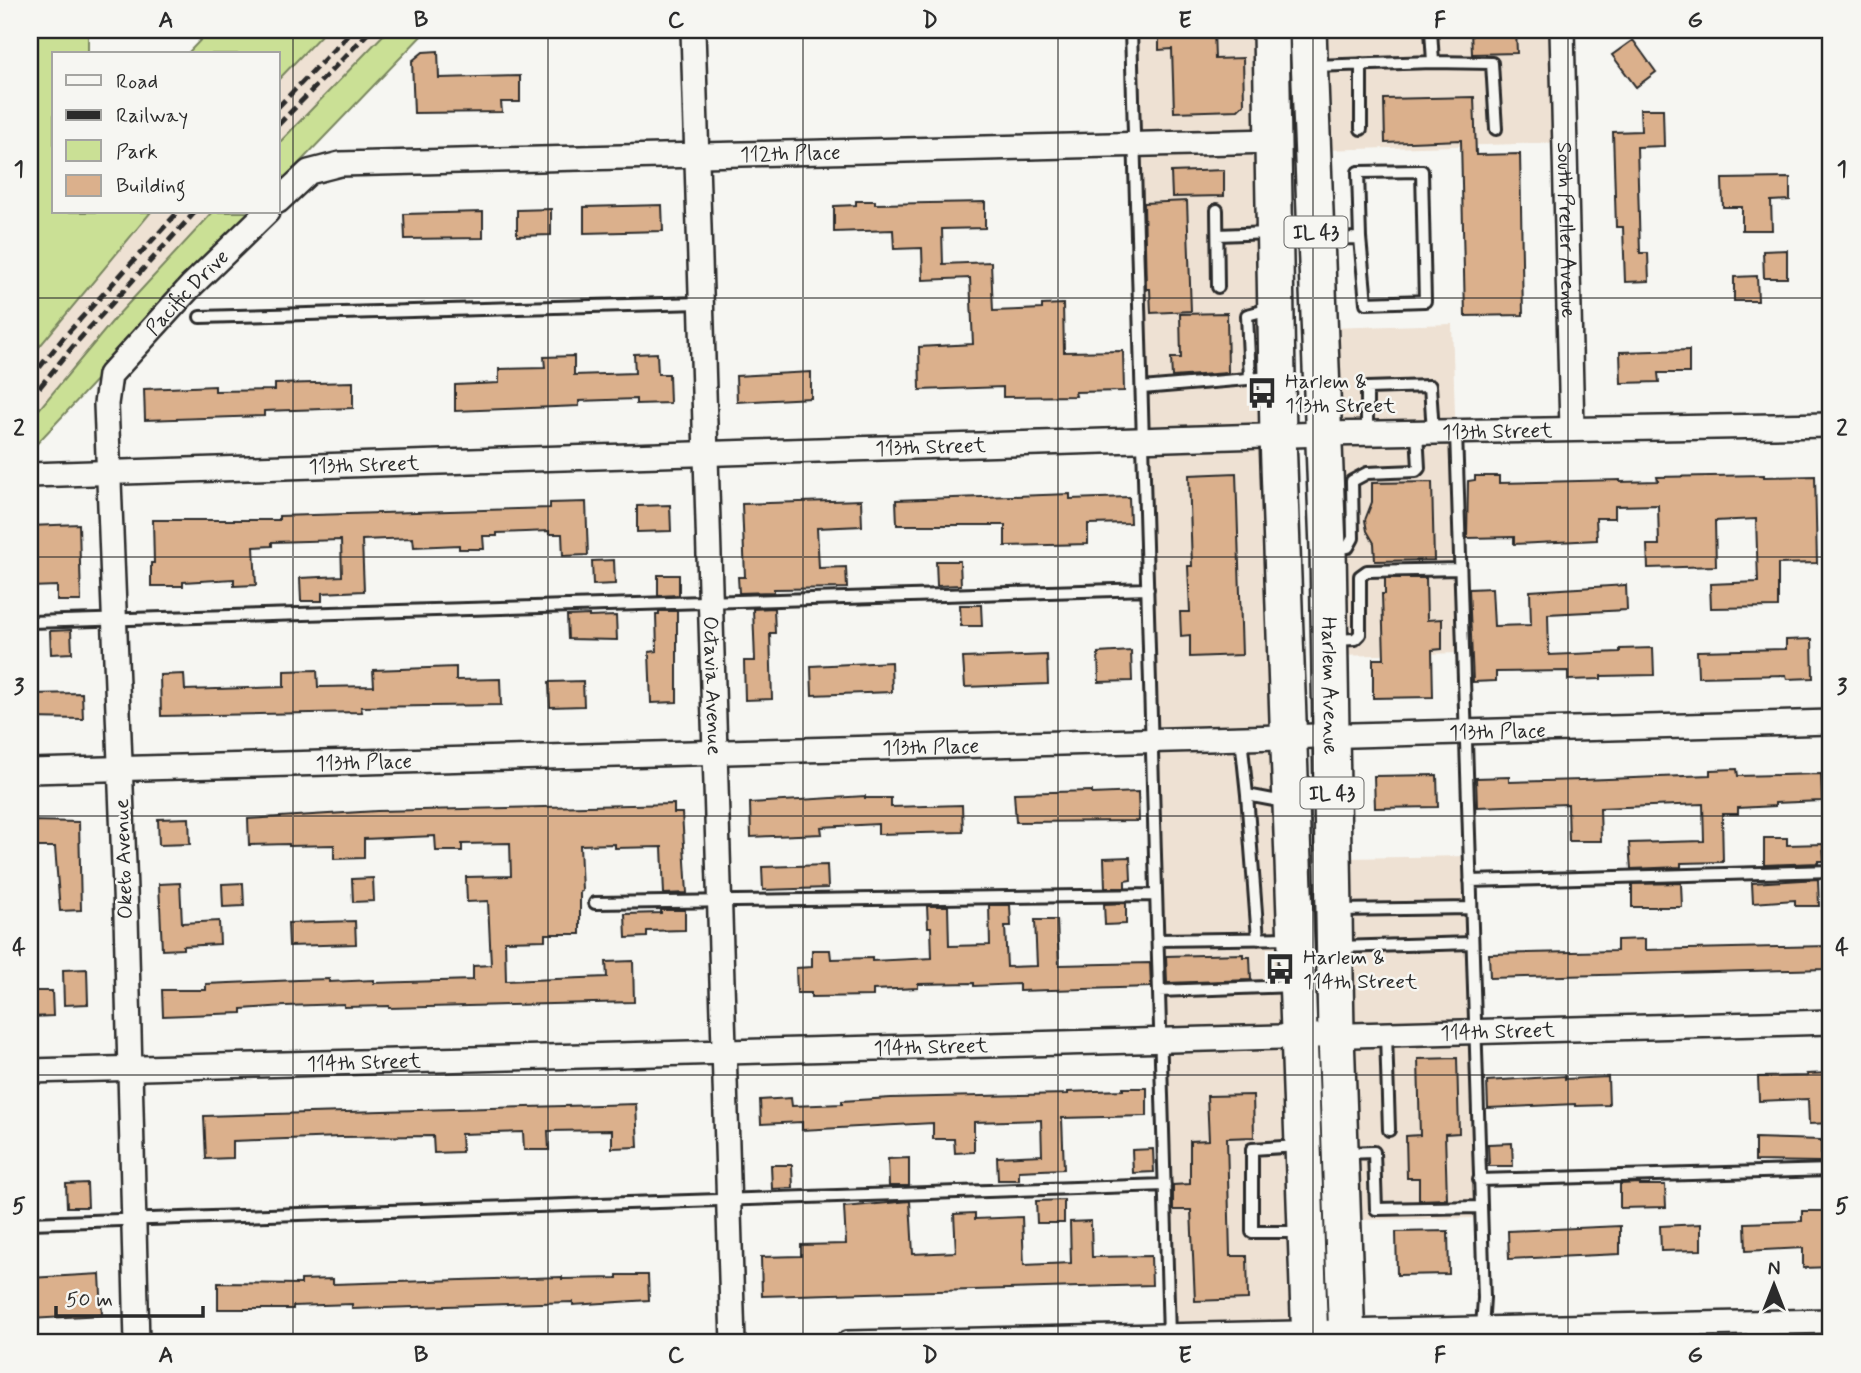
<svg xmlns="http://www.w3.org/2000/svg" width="1861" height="1373" viewBox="0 0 1861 1373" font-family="Mynerve,sans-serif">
<rect width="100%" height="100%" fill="#f6f6f2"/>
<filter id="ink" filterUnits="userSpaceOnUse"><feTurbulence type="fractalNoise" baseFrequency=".0143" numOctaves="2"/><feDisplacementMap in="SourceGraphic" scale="14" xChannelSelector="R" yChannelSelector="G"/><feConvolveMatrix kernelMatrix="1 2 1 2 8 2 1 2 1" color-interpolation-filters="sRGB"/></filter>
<g filter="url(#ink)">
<!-- built -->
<path fill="#eee1d3" d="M326 30H388L278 144V80Z
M1131 30H1258L1297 1343H1170Z
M1320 30H1551L1553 143 1324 150Z
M151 212H213L116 317 30 420V358Z
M1452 324 1463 653 1335 656 1329 328Z
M1469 856 1481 1218 1355 1220 1344 858Z"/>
<!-- green -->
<path fill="#cae095" stroke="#7a8660" stroke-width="2" d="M30 30H88V54H54V212H151L30 358V180C44 161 31 89 30 63 29 52 30 41 30 30Z
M210 30H326L278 80V54H187Z
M388 30H427L278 185V144Z
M213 212H253L30 451V420L116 317Z"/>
<!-- water -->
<path fill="#95d1f6" stroke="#6b8fa5" stroke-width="2" d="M30 63C32 87 44 162 30 180Z"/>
<!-- building -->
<path fill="#dbb08c" stroke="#2b2b2b" stroke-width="2" d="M1159 30H1214L1215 59 1243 58 1244 104 1238 110 1174 112 1172 49 1159 50Z
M1471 30H1516L1517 53 1472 54Z
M1633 40 1656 72 1636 87 1612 55Z
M438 51 439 78 520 76V102H501L502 112 414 113 412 61 423 52Z
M1474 97 1476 155 1520 154 1523 315 1465 316 1461 140 1385 143 1384 99Z
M1640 109H1663L1664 146 1637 147 1640 253H1648L1649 281 1625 282 1623 227H1616L1613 132 1641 131Z
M1224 170V196L1172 197 1171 172Z
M1790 178V200L1771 201 1772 230H1742V207H1723L1722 179Z
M856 201H875V204L985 202V228L942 229 943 264 991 262 993 311 1042 309V305L1063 304 1064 352 1123 351 1124 391 1075 392 1076 396 1003 397V387L920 390 919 347 973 344 970 278 923 280 922 248 894 249 893 230 834 232V206L856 205Z
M1187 201 1191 311 1151 313 1150 289H1146L1144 203Z
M662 205 663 231 584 233V207Z
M551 209V235L517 236V210Z
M483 212V238L405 239 404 214Z
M1787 250V278H1764L1763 251Z
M1757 276 1758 301H1734V277Z
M1227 313 1228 373 1172 377 1171 358H1181L1180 314Z
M1689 350V373H1658L1659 382 1621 383 1620 352Z
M657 353 658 374H669L670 403 636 404V399L579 401V406L455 411V385L499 383V369L545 368 544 357 574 356V375L635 373 634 354Z
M811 372V398L737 402 736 376Z
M353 382V408L264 411V416L145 420 144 389 215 386V391L275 390V384Z
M1236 473 1242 655 1190 657V635L1181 636 1180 612H1190L1188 566H1192L1189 475Z
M1764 475V477L1815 476 1817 563 1778 564V607L1711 608 1710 584 1758 582 1756 519 1715 521 1716 566 1648 568 1647 545H1659L1658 505 1615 506V518H1596L1597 540 1514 544V537L1467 538 1468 481 1475 480V476H1499V483L1620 480V482L1658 481 1657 477Z
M1432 482 1434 560 1375 561 1374 543 1367 531 1365 520 1372 502V483Z
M1070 494V499L1129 497 1130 523 1088 524V544L1005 546V525H897L896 500Z
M861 500 862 526 817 528 819 568 846 567 847 588 774 589V592L739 593 738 577H745L742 504Z
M586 502 588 555 563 556 562 534H549V531L497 533V536H483L484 549H459V545L414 547 413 538 362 540 364 591 322 593V601H301L300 578 342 576 341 540 272 542V546L254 547 256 585 234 586V579L183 582V586H151V563H154L153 520H279V516L550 508V503Z
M670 505 671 531 637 532V506Z
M79 524 81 601H57V586L30 587V526Z
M614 560 615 584 593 585 592 561Z
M936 561H960L961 585 937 586Z
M658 575H679V595L658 596Z
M1385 578H1426L1427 620 1442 619V649L1432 650 1433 697 1373 698V659H1384L1382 594H1385Z
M1626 585 1627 610 1548 614 1549 655 1620 652V649L1653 648 1654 675 1601 676V679L1568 680V671L1496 672V681L1473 682 1469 589 1492 588 1494 626 1531 625 1530 591Z
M960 605H981L982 626H961Z
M774 608 775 633H770L772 699 745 700 744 661H755L753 609Z
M659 611H677V702L651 703 649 652 657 651 656 614H659Z
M589 615V617L616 616 617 640 568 639 567 616Z
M71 630 72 653 51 654 50 631Z
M1812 639 1813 678 1787 679 1786 675 1698 677 1697 651 1786 649V640Z
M1131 651 1132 681 1099 682 1098 653Z
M1047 655 1048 684 965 687 963 658Z
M891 662 892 692 812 695 811 666Z
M456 667V680L500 679 501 705 361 707 362 712 161 716 160 675 184 674 185 690 284 687V671L317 670 318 687 374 686 373 670Z
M583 681 584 706 550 707 549 682Z
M82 693 83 719 30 718V694Z
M1737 769 1738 776 1821 774 1822 801 1775 803V806L1738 808V814H1722L1723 862 1681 863V867L1631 869 1629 843 1704 841 1703 804 1600 808 1601 841H1569L1568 804 1477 807 1476 778 1509 777V782L1582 780 1710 775V770Z
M1437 775 1438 807 1375 808 1374 776Z
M1092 791V794L1138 792 1139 821 1016 822 1014 793Z
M865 796V798H891V807L962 805 963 832 878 834V824L821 827 822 834 751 837 750 803Z
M674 804V813H682L687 893 664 894 662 847 615 848V844L580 845 582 891 580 892V934H545V940L505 941 506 981 607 977 606 962 633 961 634 1002 389 1008V1006L344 1007V1004L285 1006 242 1009V1013L163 1016 162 990H206V984L298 980 329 979V982L374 980V983L473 980V966L491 965 488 901 467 902 466 877 511 876 510 843 462 844V851H436L435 836 364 839V858L334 859V845L289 846V844L249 845 248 819 377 811Z
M189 818 190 844 159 845 158 819Z
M30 821 79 822 81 910 60 911 55 847H30Z
M1764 838H1787V845L1823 844 1824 861H1818V863L1764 865Z
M1130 857 1131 880 1125 881V888H1105L1104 858Z
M827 865 828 888 763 890 762 867Z
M373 878 374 901 353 902 352 879Z
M1818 879 1819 906H1795V900L1753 903 1752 883Z
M180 883 182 923 219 921 220 944 183 946V949L162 950 159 884Z
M243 883 244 906 223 907 222 884Z
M1681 883 1682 907H1632V884Z
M1126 903V924L1105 925 1104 904Z
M989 905H1010L1011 926H1005L1007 967 1037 966 1035 920H1057L1059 965 1150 963 1151 987 1019 991V984L974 986V983L918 984V988L873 990V996L811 997V993H797L796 968 812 967V950H830L831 959 872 958V961L932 958 931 927H928L927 906H948L949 946 990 945Z
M661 910H685V930L647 931V937L626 938 625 914 661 913Z
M355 921 356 944 289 946 288 923Z
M1645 939V950L1827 946V969L1490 978 1489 954 1617 951V940Z
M1243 954V957H1250L1251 980 1167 983 1166 956Z
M87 969 88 1004 64 1005 63 970Z
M30 991H52L53 1016 30 1017Z
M1457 1058 1459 1133 1445 1134 1447 1199 1419 1200V1178H1407L1406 1136 1420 1135 1418 1059Z
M1831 1073V1123L1809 1124 1808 1099 1759 1101 1758 1077 1808 1076 1807 1074Z
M1565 1076V1079L1608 1077 1609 1105 1575 1106V1104L1488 1108 1487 1081Z
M1123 1088H1147V1116L1062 1118 1064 1169 1019 1171V1180H998L997 1157 1042 1155 1041 1120 974 1122V1152L955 1153 954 1139H933V1123L802 1130V1122L761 1124 760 1100 791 1098 792 1106 842 1104V1101L891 1098 1068 1094V1092L1123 1090Z
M1253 1095 1254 1137 1227 1138 1230 1256H1247L1248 1299 1195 1301 1191 1210H1173V1185L1190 1184V1141L1209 1140 1207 1096Z
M636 1104 638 1147 612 1148V1130L548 1131 549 1150H524L523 1132 461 1134 462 1152 434 1153 433 1136 340 1137 233 1141V1158L206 1159 204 1116Z
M1755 1138 1821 1140V1162L1755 1161Z
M1512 1143 1513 1166H1489L1488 1144Z
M1153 1149 1154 1172 1133 1173 1132 1150Z
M909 1158V1186H889L888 1159Z
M771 1165H792L793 1188 772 1189Z
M87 1183 88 1207H67L66 1184Z
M1640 1183V1185H1665L1666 1207 1620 1208V1184Z
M1064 1200V1223H1037L1036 1201Z
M910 1201 913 1254 956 1252 954 1214 975 1213V1219L1022 1217 1024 1265 1071 1263 1070 1222 1091 1221 1092 1257 1151 1256 1152 1285 762 1296 761 1257 801 1256V1245L846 1244 844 1207Z
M1802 1211H1831V1267L1803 1268V1248L1746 1251 1745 1223 1802 1221Z
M1701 1224V1250L1661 1251 1660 1226Z
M1620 1226V1254L1509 1259 1508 1231Z
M1448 1231 1449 1274 1397 1275 1396 1232Z
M100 1274 102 1315 30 1319V1278Z
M617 1275H648L649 1300 573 1305V1302L352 1309V1304L293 1306V1309H218V1283L301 1284V1280L333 1279V1284L562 1277V1279L617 1278Z"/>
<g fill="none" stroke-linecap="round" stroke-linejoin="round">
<defs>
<path id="lane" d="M1131 30 1169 1336
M1431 30 1433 62
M1361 64V129
M1313 66 1433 62 1492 63 1496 129
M1217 210 1218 287
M1218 235 1269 233
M1322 239 1360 238 1358 172 1422 171 1425 301 1366 303 1360 238
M200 317 701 303
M1250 379 1247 315 1270 309
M1142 388 1271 377
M1456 432 1484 1298 1481 1343
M1367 434V388L1430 386 1433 432
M1332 548 1348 547 1353 538 1352 481 1367 473 1416 471 1419 468 1417 432
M30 622 1148 589
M1336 640 1355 639 1360 634V576L1367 571 1460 569
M1241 738 1247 795 1284 802
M1247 795 1258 939
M1470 881 1831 871
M595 903 1156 895
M1337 910 1471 908
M1158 940 1292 938
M1338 947 1472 943
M1159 991 1293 986
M1386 1034 1389 1130
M1299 1146 1252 1149V1232H1301
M1346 1153 1374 1152 1376 1209 1480 1207
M1479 1180 1831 1170
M30 1223 1165 1185"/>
<g id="street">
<path id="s1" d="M693 30 733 1343"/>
<path id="s2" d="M1562 30 1572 429"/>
<path id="s3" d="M278 201 309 172 340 164 1274 141"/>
<path id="s4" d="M30 475 1324 434 1831 425"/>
<path id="s5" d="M30 771 1831 722"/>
<path id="s6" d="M30 1071 1831 1022"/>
<path id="s7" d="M137 1343 126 916 106 404 110 375 191 286 267 212"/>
<path d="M848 1343 1831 1321"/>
</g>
<g id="primary">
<path d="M1271 30 1278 436 1310 1343"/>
<path id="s8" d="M1308 30 1328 548 1336 1035 1347 1343"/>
</g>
</defs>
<!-- lane casing -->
<use href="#lane" stroke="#2b2b2b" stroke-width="16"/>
<!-- street casing -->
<use href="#street" stroke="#2b2b2b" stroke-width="28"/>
<!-- primary casing -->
<use href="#primary" stroke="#2b2b2b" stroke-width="40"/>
<!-- lane -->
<use href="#lane" stroke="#f6f6f2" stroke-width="10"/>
<!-- street -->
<use href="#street" stroke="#f6f6f2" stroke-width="23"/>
<!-- primary -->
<use href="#primary" stroke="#f6f6f2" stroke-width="35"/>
<!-- rail -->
<path stroke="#2b2b2b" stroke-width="5" stroke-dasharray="10 5" stroke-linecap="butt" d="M278 107 353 30
M278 125 371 30
M30 379 65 336 178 212
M30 399 75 344 195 212"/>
</g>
</g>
<!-- grid -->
<path fill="none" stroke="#2b2b2b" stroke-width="2" stroke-opacity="0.55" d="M293 30V1343M548 30V1343M803 30V1343M1058 30V1343M1313 30V1343M1568 30V1343M30 298H1831M30 557H1831M30 816H1831M30 1075H1831"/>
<!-- icons -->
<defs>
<symbol id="bus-bare" viewBox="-9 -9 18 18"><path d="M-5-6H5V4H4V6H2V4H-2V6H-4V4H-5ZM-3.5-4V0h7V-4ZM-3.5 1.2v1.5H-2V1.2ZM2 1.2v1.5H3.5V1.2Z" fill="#2b2b2b" stroke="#f6f6f2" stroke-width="2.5" paint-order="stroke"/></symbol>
</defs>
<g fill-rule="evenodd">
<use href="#bus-bare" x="1240" y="371" width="44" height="44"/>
<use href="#bus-bare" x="1258" y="947" width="44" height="44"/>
</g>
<g text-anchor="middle" stroke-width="5" stroke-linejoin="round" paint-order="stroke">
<!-- shield labels -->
<g fill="#f6f6f2" stroke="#686867" stroke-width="2">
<rect x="1284.5" y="216.5" width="63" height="31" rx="5"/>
<rect x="1300.5" y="777.5" width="63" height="31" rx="5"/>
</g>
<g font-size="19" font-weight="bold" fill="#2b2b2b">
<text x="1316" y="239">IL 43</text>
<text x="1332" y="800">IL 43</text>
</g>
<!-- street labels -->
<g font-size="21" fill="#2b2b2b" stroke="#f6f6f2">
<text dy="7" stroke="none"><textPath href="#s3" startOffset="525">112th Place</textPath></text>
<text dy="7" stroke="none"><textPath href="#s2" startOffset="200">South Preller Avenue</textPath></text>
<text dy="7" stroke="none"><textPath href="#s7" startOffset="1082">Pacific Drive</textPath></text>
<text dy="7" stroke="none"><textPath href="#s4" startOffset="1468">113th Street</textPath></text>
<text dy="7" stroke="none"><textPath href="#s4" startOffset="901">113th Street</textPath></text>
<text dy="7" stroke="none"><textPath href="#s4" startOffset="334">113th Street</textPath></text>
<text dy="7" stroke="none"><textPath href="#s1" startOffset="656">Octavia Avenue</textPath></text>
<text dy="7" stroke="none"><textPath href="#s8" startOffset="656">Harlem Avenue</textPath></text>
<text dy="7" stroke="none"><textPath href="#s5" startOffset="1468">113th Place</textPath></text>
<text dy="7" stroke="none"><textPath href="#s5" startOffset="901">113th Place</textPath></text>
<text dy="7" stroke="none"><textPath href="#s5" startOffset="334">113th Place</textPath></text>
<text transform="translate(123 859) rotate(-92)" y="7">Oketo Avenue</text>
<text dy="7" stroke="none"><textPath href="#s6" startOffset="1468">114th Street</textPath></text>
<text dy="7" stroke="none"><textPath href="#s6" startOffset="901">114th Street</textPath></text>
<text dy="7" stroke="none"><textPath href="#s6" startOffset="334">114th Street</textPath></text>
</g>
<!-- poi labels -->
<g font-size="21" fill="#2b2b2b" stroke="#f6f6f2" text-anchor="start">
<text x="1285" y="388">Harlem &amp;<tspan x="1285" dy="24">113th Street</tspan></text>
<text x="1303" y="964">Harlem &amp;<tspan x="1303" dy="24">114th Street</tspan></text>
</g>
</g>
<!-- margin -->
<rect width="1861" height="1373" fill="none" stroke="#f6f6f2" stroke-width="77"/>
<!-- legend -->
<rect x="52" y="52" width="228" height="161" fill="#f6f6f2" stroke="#a5a5a2" stroke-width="2"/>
<rect x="66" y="75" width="35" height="10" fill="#f6f6f2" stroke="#a5a5a2" stroke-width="2"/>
<text x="116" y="88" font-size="21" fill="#2b2b2b">Road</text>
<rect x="66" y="110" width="35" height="10" fill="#2b2b2b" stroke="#a5a5a2" stroke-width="2"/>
<text x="116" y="122" font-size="21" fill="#2b2b2b">Railway</text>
<rect x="66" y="140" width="35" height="21" fill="#cae095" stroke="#a5a5a2" stroke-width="2"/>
<text x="116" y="158" font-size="21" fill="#2b2b2b">Park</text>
<rect x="66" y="175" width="35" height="21" fill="#dbb08c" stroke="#a5a5a2" stroke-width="2"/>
<text x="116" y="192" font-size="21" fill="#2b2b2b">Building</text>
<!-- north arrow -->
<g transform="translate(1774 1285)" stroke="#f6f6f2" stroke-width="5" paint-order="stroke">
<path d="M0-5L12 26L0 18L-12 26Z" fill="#2b2b2b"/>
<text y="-10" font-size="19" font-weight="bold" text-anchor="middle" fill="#2b2b2b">N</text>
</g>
<!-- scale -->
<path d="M56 1306v10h147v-10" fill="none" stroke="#2b2b2b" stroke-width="3.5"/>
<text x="66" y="1306" font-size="21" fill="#2b2b2b" stroke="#f6f6f2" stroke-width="5" paint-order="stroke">50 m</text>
<rect x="38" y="38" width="1784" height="1296" fill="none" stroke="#2b2b2b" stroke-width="2.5"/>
<g font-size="23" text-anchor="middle" font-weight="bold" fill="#2b2b2b">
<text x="166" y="27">A</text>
<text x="421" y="27">B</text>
<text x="676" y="27">C</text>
<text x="930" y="27">D</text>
<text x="1185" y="27">E</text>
<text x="1440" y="27">F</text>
<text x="1695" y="27">G</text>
<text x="19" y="176">1</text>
<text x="1842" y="176">1</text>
<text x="19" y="435">2</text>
<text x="1842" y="435">2</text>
<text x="19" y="694">3</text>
<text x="1842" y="694">3</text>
<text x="19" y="954">4</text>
<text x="1842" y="954">4</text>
<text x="19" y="1213">5</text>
<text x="1842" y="1213">5</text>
<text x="166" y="1362">A</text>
<text x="421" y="1362">B</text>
<text x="676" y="1362">C</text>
<text x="930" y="1362">D</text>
<text x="1185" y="1362">E</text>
<text x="1440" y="1362">F</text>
<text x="1695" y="1362">G</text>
</g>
</svg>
